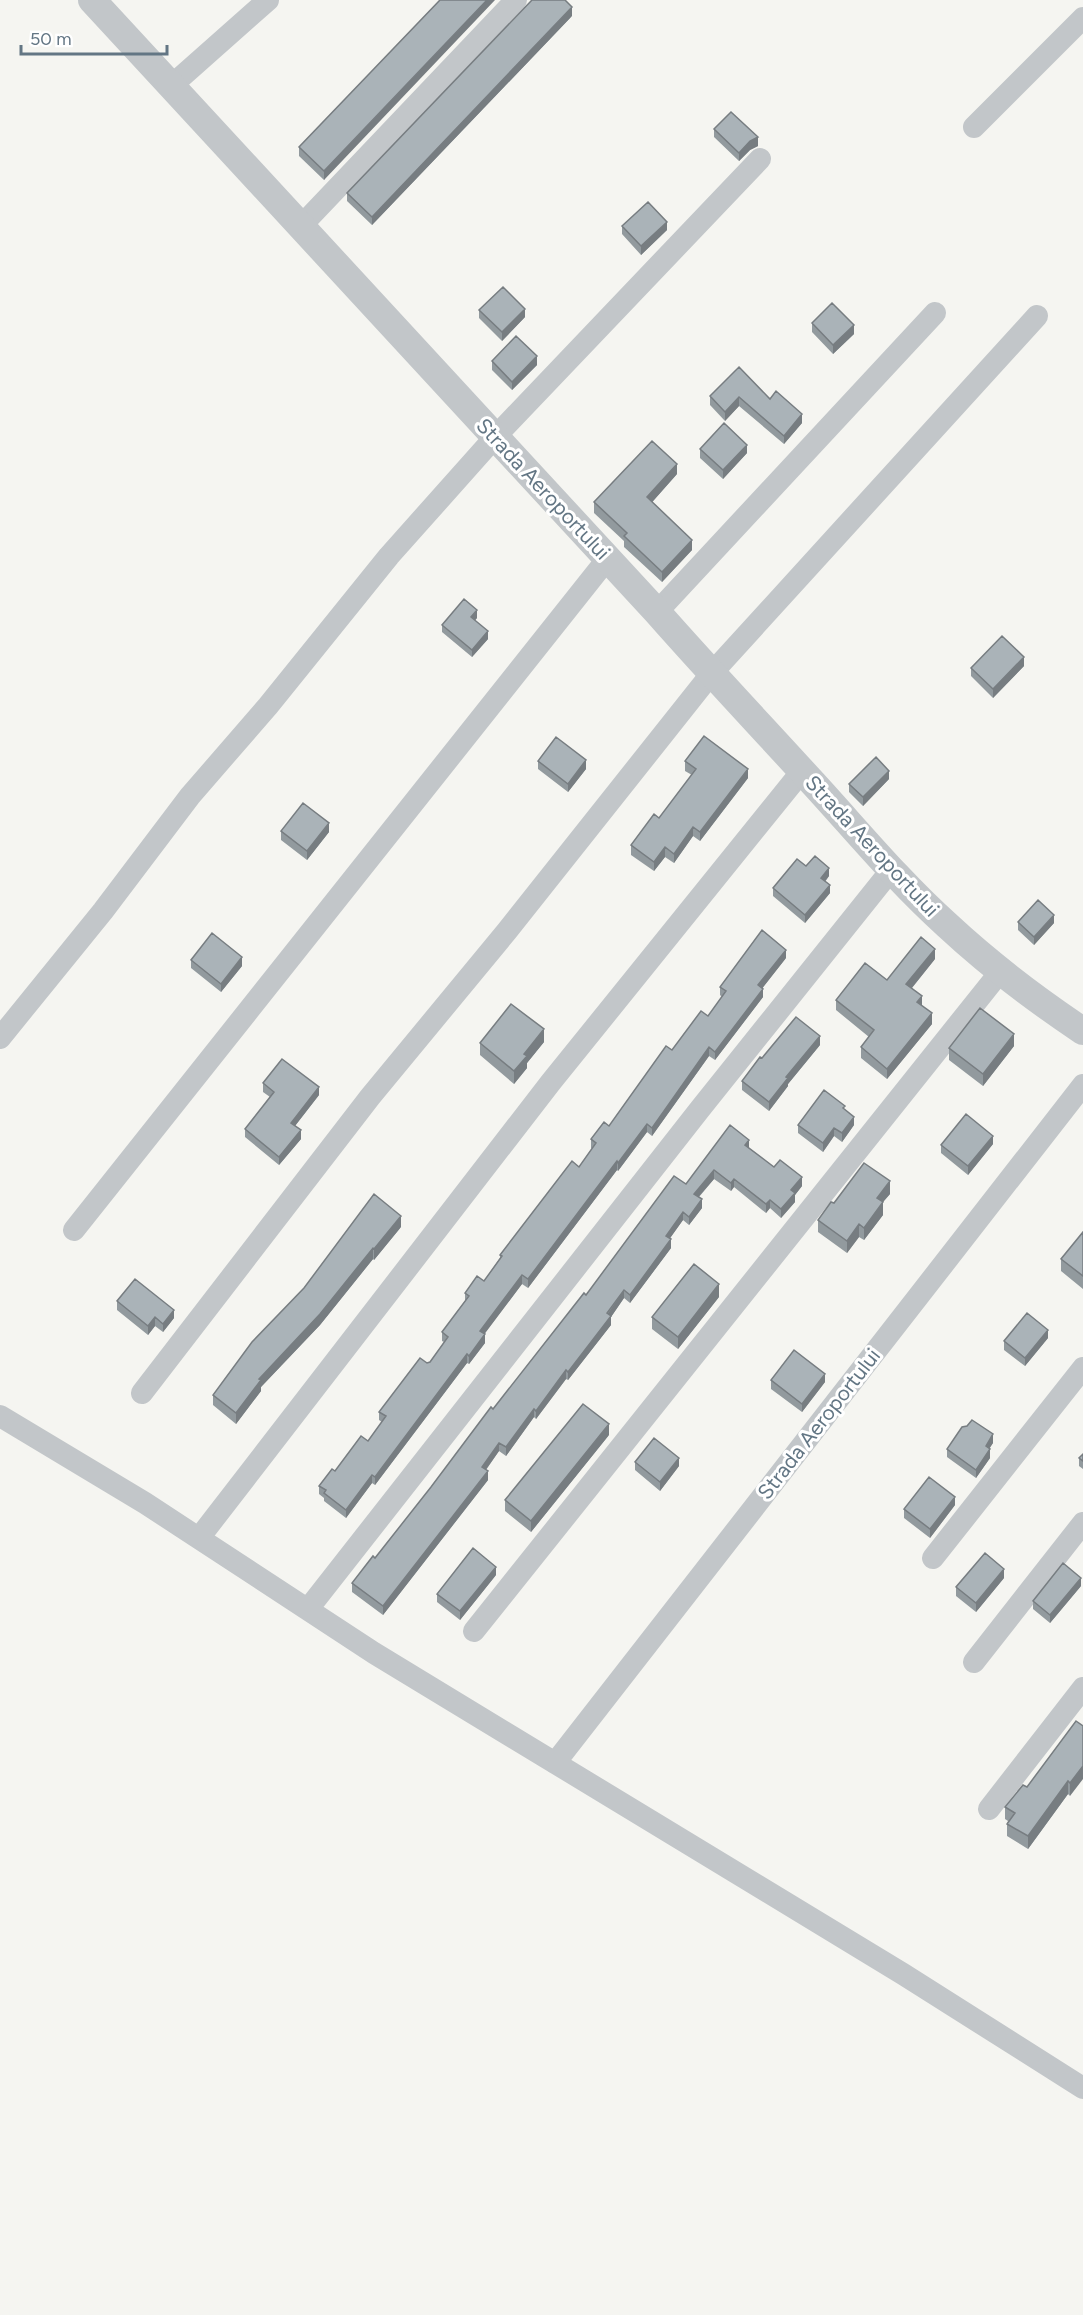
<svg xmlns="http://www.w3.org/2000/svg" width="1083" height="2315" viewBox="0 0 1083 2315" font-family="Figtree,sans-serif">
<rect width="100%" height="100%" fill="#f5f5f1"/>
<g fill="none" stroke-linecap="round" stroke-linejoin="round">
<!-- minor -->
<path stroke="#c2c6c9" stroke-width="22" d="M171 86 268 0
M974 127 1083 18
M301 226 516 0
M657 612 935 313
M0 1038 103 911 190 796 268 706 389 556 495 437 760 159
M74 1230 608 558
M142 1393 370 1097 507 931 711 674 1037 316
M0 1416 145 1503 374 1653 903 1974 1083 2088
M199 1538 551 1082 802 771
M933 1558 1083 1368
M308 1609 700 1109 892 869
M474 1631 1000 972
M974 1662 1083 1523
M555 1763 1083 1085
M989 1809 1083 1688"/>
<!-- tertiary -->
<path stroke="#c2c6c9" stroke-width="28" d="M92 0 657 612C708 670 761 726 813 783 857 831 899 882 947 925 990 965 1035 999 1083 1031"/>
</g>
<!-- wall -->
<path fill="#929a9e" d="M440 0 324 180 299 156V147Z
M572 16 372 225 347 201V193Z
M714 129 758 146 750 150 739 161 714 137Z
M622 226 667 230 641 255 622 234Z
M479 310 525 317 502 341 479 318Z
M812 323 854 334 833 354 812 332Z
M492 361 537 365 512 390 492 370Z
M710 396 770 399 802 423 784 444 739 406 725 421 710 405Z
M700 449 747 453 723 479 700 458Z
M677 474 652 502 692 550 662 582 624 547V541L594 513V502Z
M477 618 475 620 488 639 472 657 442 632V625Z
M1024 666 993 698 971 676V668Z
M538 761 586 769 568 792 538 769Z
M685 761 748 778 700 841 693 836 674 863 665 857 654 871 631 855V845L659 818 692 775 685 771Z
M889 779 863 806 849 792V784Z
M281 831 329 832 307 860 281 840Z
M806 866 829 876 825 882 830 893 805 923 773 896V888Z
M1018 922 1054 923 1034 945 1018 930Z
M786 958 762 988 763 997 715 1060 709 1056 652 1136 647 1132 618 1171 617 1170 528 1288 522 1284 484 1334 485 1343 469 1364 467 1363 375 1485 372 1483 346 1518 324 1501V1498L319 1494V1486L368 1441 382 1422 379 1420V1412L427 1363 430 1362 444 1342 442 1341V1332L465 1301V1293L484 1281 500 1258V1255L579 1167 592 1148H591V1139L609 1126 672 1050 708 1016 722 997 720 995V987Z
M935 959 912 988 932 1024 887 1079 861 1058V1047L869 1037 836 1010V1000L887 980Z
M191 960 242 966 221 992 191 968Z
M544 1042 527 1063V1068L514 1084 480 1055V1043Z
M820 1045 788 1084V1086L769 1111 742 1090V1081L762 1058Z
M1014 1046 983 1086 949 1060V1048Z
M263 1083 319 1095 295 1126 301 1139 279 1165 245 1137V1129L270 1097 263 1092Z
M845 1110 854 1125 842 1142 834 1136 823 1152 798 1133V1125Z
M993 1144 968 1175 941 1153V1145Z
M749 1148 774 1167 802 1186 795 1195V1202L781 1218 770 1208 766 1213 734 1187 731 1191 714 1179 699 1197 702 1208 689 1225 683 1220 669 1239 671 1248 630 1303 624 1298 611 1317V1325L568 1380 566 1379 536 1419 534 1417 506 1456 499 1451 486 1470 488 1480 383 1615 352 1592V1583L375 1558 493 1409 586 1295 686 1184Z
M890 1194 883 1202V1215L864 1240 859 1237 847 1253 818 1232V1220L834 1203Z
M401 1227 374 1260 373 1259 320 1325 261 1387V1391L236 1424 213 1405V1395L304 1288Z
M1083 1232V1289L1061 1271V1259Z
M719 1297 678 1349 652 1329V1317Z
M117 1301 174 1318 163 1332 155 1326 148 1335 117 1310Z
M1048 1338 1025 1366 1004 1350V1341Z
M771 1380 825 1382 802 1412 771 1389Z
M609 1435 531 1532 505 1511V1500Z
M993 1443 989 1448 990 1458 976 1478 947 1457V1449Z
M1083 1454V1469L1079 1466V1458Z
M635 1462 679 1466 660 1491 635 1470Z
M955 1505 930 1538 904 1518V1509Z
M496 1575 460 1620 437 1602V1594Z
M1004 1578 976 1612 956 1596V1587Z
M1081 1586 1050 1623 1033 1609V1601Z
M1076 1721 1070 1796 1068 1794 1028 1849 1007 1836V1824L1008 1821 1005 1819V1807L1027 1787Z"/>
<!-- shaded-wall -->
<path fill="#777d81" d="M487 0H495L324 180V171Z
M572 7V16L372 225V217Z
M758 137V146L750 150 739 161V153L750 141Z
M667 222V230L641 255V246Z
M525 309V317L502 341V332Z
M854 325V334L833 354V345Z
M537 356V365L512 390V382Z
M739 397V406L725 421V412Z
M802 414V423L784 444V436Z
M747 445V453L723 479V470Z
M677 464V474L647 508V497Z
M692 540V550L662 582V572Z
M477 610V618L471 625V617Z
M488 631V639L472 657V650Z
M1024 657V666L993 698V689Z
M586 760V769L568 792V784Z
M748 769V778L700 841V832Z
M889 771V779L863 806V797Z
M329 823V832L307 860V851Z
M693 827V836L674 863V854Z
M665 847V857L654 871V862Z
M829 868V876L821 886V878Z
M830 885V893L805 923V915Z
M1054 915V923L1034 945V937Z
M935 949V959L906 995V984Z
M786 950V958L758 994V985Z
M242 957V966L221 992V984Z
M763 989V997L715 1060V1052Z
M922 996V1007L917 1002Z
M932 1013V1024L887 1079V1069Z
M544 1029V1042L527 1063V1068L514 1084V1071L524 1054Z
M1014 1034V1046L983 1086V1074Z
M820 1036V1045L788 1084V1086L769 1111V1102L786 1077Z
M709 1047V1056L652 1136V1128Z
M319 1087V1095L291 1131V1123Z
M854 1117V1125L842 1142V1133Z
M647 1124V1132L618 1171V1163Z
M834 1128V1136L823 1152V1143Z
M301 1130V1139L279 1165V1157Z
M993 1136V1144L968 1175V1166Z
M749 1140V1148L745 1154V1145Z
M617 1161V1170L528 1288V1279Z
M714 1170V1179L694 1202V1194Z
M802 1177V1186L795 1195V1202L781 1218V1209L791 1190Z
M734 1179V1187L731 1191V1183Z
M890 1181V1194L883 1202V1215L864 1240V1228L877 1198Z
M702 1199V1208L689 1225V1217Z
M770 1200V1208L766 1213V1204Z
M683 1212V1220L666 1244V1236Z
M401 1216V1227L374 1260V1249Z
M859 1224V1237L847 1253V1241Z
M671 1239V1248L630 1303V1295Z
M373 1248V1259L320 1325 261 1387V1391L236 1424V1413L259 1379Z
M522 1275V1284L480 1340V1331Z
M719 1284V1297L678 1349V1337Z
M624 1290V1298L611 1317V1325L568 1380V1372Z
M174 1310V1318L163 1332V1324Z
M155 1317V1326L148 1335V1326Z
M1048 1330V1338L1025 1366V1358Z
M485 1334V1343L469 1364V1356Z
M467 1354V1363L375 1485V1477Z
M566 1370V1379L536 1419V1411Z
M825 1374V1382L802 1412V1404Z
M534 1409V1417L506 1456V1447Z
M609 1424V1435L531 1532V1521Z
M993 1434V1443L986 1454V1446Z
M499 1443V1451L482 1475V1467Z
M990 1449V1458L976 1478V1470Z
M679 1458V1466L660 1491V1482Z
M488 1471V1480L383 1615V1606Z
M372 1475V1483L346 1518V1510Z
M955 1497V1505L930 1538V1529Z
M496 1567V1575L460 1620V1611Z
M1004 1569V1578L976 1612V1603Z
M1081 1578V1586L1050 1623V1615Z
M1083 1766V1779L1070 1796V1783Z
M1068 1781V1794L1028 1849V1836Z"/>
<!-- building -->
<path fill="#aab3b8" stroke="#777d81" stroke-width="1.5" d="M440 0H487L324 171 299 147Z
M532 0H565L572 7 372 217 347 193Z
M731 112 758 137 750 141 739 153 714 129Z
M648 202 667 222 641 246 622 226Z
M503 287 525 309 502 332 479 310Z
M832 303 854 325 833 345 812 323Z
M516 336 537 356 512 382 492 361Z
M739 367 770 399 776 391 802 414 784 436 739 397 725 412 710 396Z
M724 423 747 445 723 470 700 449Z
M652 441 677 464 647 497 692 540 662 572 624 536 627 533 594 502Z
M464 599 477 610 471 617 488 631 472 650 442 625Z
M1002 636 1024 657 993 689 971 668Z
M704 736 748 769 700 832 693 827 674 854 665 847 654 862 631 845 654 814 659 818 696 769 685 761Z
M556 737 586 760 568 784 538 761Z
M876 757 889 771 863 797 849 784Z
M303 803 329 823 307 851 281 831Z
M815 856 829 868 821 878 830 885 805 915 773 888 797 859 806 866Z
M1038 900 1054 915 1034 937 1018 922Z
M762 930 786 950 758 985 763 989 715 1052 709 1047 652 1128 647 1124 618 1163 617 1161 528 1279 522 1275 480 1331 485 1334 469 1356 467 1354 375 1477 372 1475 346 1510 324 1493 326 1490 319 1486 332 1469 335 1471 361 1436 368 1441 386 1416 379 1412 420 1358 427 1363 430 1362 448 1337 442 1332 469 1296 465 1293 477 1276 484 1281 502 1256 500 1255 572 1161 579 1167 596 1143 591 1139 604 1122 609 1126 666 1046 672 1050 701 1011 708 1016 726 991 720 987Z
M212 933 242 957 221 984 191 960Z
M921 937 935 949 906 984 922 996 917 1002 932 1013 887 1069 861 1047 874 1030 836 1000 865 963 887 980Z
M511 1004 544 1029 524 1054 527 1056 514 1071 480 1043Z
M980 1008 1014 1034 983 1074 949 1048Z
M796 1017 820 1036 786 1077 788 1078 769 1102 742 1081 760 1057 762 1058Z
M282 1059 319 1087 291 1123 301 1130 279 1157 245 1129 274 1092 263 1083Z
M824 1090 845 1106 843 1108 854 1117 842 1133 834 1128 823 1143 798 1125Z
M966 1114 993 1136 968 1166 941 1145Z
M730 1125 749 1140 745 1145 774 1167 780 1160 802 1177 791 1190 795 1193 781 1209 770 1200 766 1204 734 1179 731 1183 714 1170 694 1194 702 1199 689 1217 683 1212 666 1236 671 1239 630 1295 624 1290 607 1313 611 1316 568 1372 566 1370 536 1411 534 1409 506 1447 499 1443 482 1467 488 1471 383 1606 352 1583 373 1556 375 1558 431 1487 491 1407 493 1409 584 1293 586 1295 674 1176 686 1184Z
M864 1163 890 1181 877 1198 883 1202 864 1228 859 1224 847 1241 818 1220 831 1202 834 1203Z
M374 1194 401 1216 374 1249 373 1248 320 1314 259 1379 261 1380 236 1413 213 1395 252 1342 304 1288Z
M1083 1232V1276L1061 1259Z
M694 1264 719 1284 678 1337 652 1317Z
M135 1279 174 1310 163 1324 155 1317 148 1326 117 1301Z
M1027 1313 1048 1330 1025 1358 1004 1341Z
M794 1350 825 1374 802 1404 771 1380Z
M583 1404 609 1424 531 1521 505 1500Z
M972 1420 993 1434 986 1446 990 1449 976 1470 947 1449 962 1427 967 1426Z
M654 1438 679 1458 660 1482 635 1462Z
M1083 1454V1461L1079 1458Z
M929 1477 955 1497 930 1529 904 1509Z
M473 1548 496 1567 460 1611 437 1594Z
M985 1553 1004 1569 976 1603 956 1587Z
M1063 1563 1081 1578 1050 1615 1033 1601Z
M1076 1721 1083 1726V1766L1070 1783 1068 1781 1028 1836 1007 1824 1015 1813 1005 1807 1023 1785 1027 1787Z"/>
<g text-anchor="middle" stroke-width="6" stroke-linejoin="round" paint-order="stroke">
<!-- street labels -->
<g font-size="21" fill="#637684" stroke="#fff">
<text transform="translate(543 489) rotate(47)" y="7">Strada Aeroportului</text>
<text transform="translate(872 846) rotate(47)" y="7">Strada Aeroportului</text>
<text transform="translate(819 1424) rotate(-52)" y="7">Strada Aeroportului</text>
</g>
</g>
<!-- scale -->
<path d="M21 45v9h146v-9" fill="none" stroke="#637684" stroke-width="3"/>
<text x="30" y="45" font-size="18" fill="#637684" stroke="#ffffff" stroke-width="4.5" paint-order="stroke">50 m</text>
</svg>
